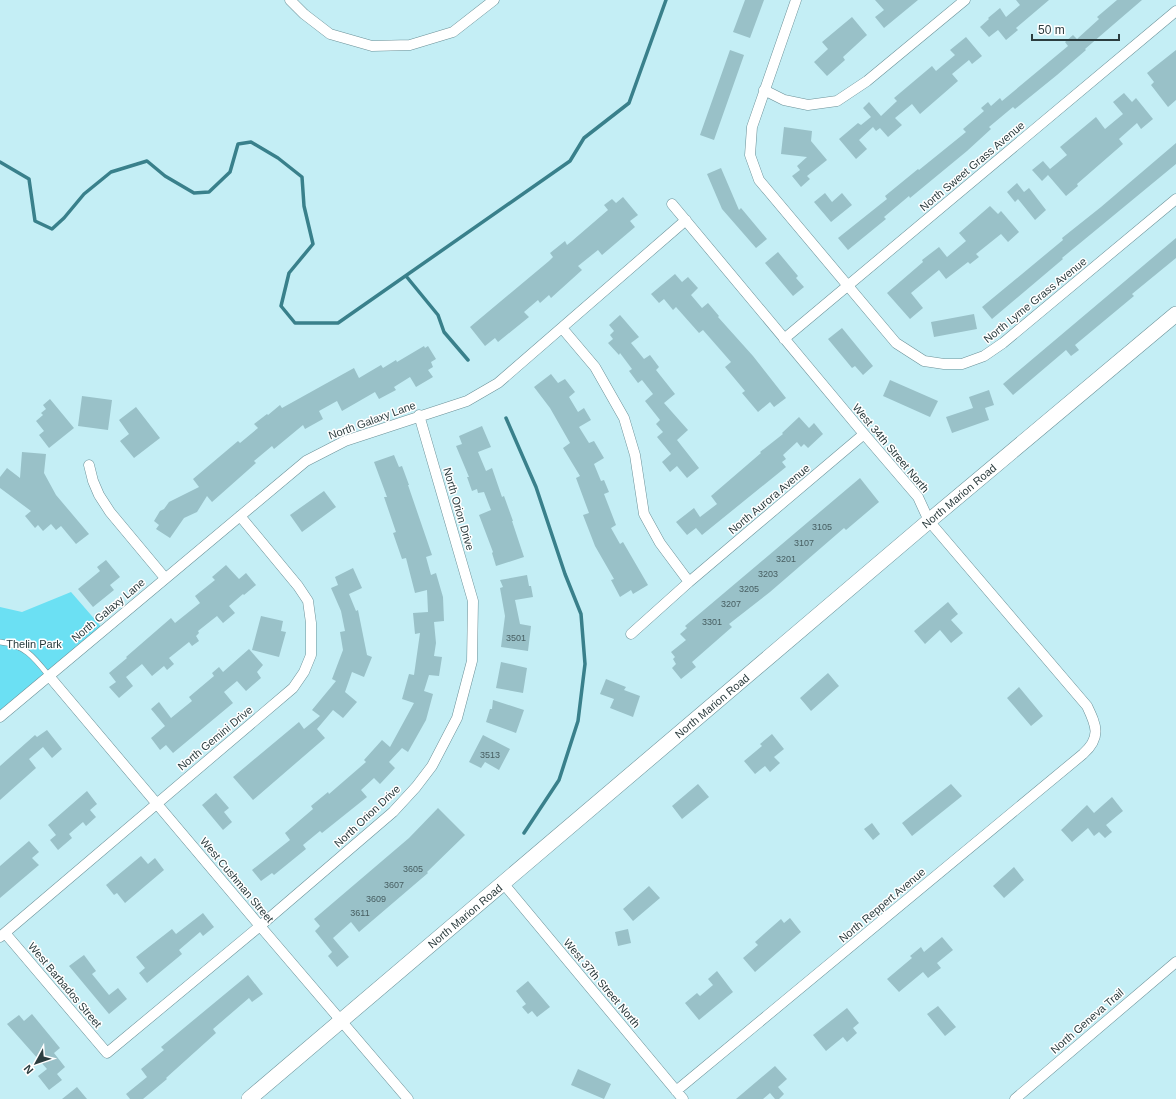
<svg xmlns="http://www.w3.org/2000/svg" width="1176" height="1099" viewBox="0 0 1176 1099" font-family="Helvetica,sans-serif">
<rect width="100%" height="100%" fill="#c4eef5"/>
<!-- green -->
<path fill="#6be0f3" d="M71 592 104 630 0 717V607L22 612Z"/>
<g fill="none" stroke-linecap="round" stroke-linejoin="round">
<!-- stream -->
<path stroke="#39808b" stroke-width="3.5" d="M0 162 29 179 35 221 52 229 64 218 84 194 111 172 147 161 165 176 194 193 209 192 230 172 238 144 251 142 278 158 302 177 304 206 313 244 289 273 281 306 295 323H338L570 161 584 138 629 103 666 0
M406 276 438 315 444 332 468 360
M506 418 536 487 565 574 581 614 585 664 578 721 559 780 524 833"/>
</g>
<!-- building -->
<path fill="#99c1c8" d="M745 0H764L750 38 733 32Z
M875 0H918L884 28 875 17 884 10Z
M1016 0H1049L1016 28 1018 30 1006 40 998 30 989 37 980 27 989 19 988 18 1000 8 1006 17 1020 5Z
M1117 0H1142L1085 49 1086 50 1057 75 1015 109 1013 107 989 127 991 129 967 151 910 198 909 196 884 217 886 219 848 250 838 238 887 199 885 196 918 169 919 170 966 132 963 129 984 111 981 108 988 102 991 106 1000 98 1002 101 1068 46 1065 42 1073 35 1077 39 1099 19 1097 17Z
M852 17 867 35 843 57 845 60 827 76 814 62 828 49 822 42Z
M966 37 982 56 972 64 969 60 952 74 958 81 920 114 912 104 895 118 902 125 888 137 880 128 876 131 873 127 859 140 867 149 856 159 839 139 858 123 861 125 871 117 863 108 869 102 881 116 897 101 894 98 932 66 936 71 955 55 950 50Z
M730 50 744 55 714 140 700 135Z
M1176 50V100L1168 107 1151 85 1154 82 1147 73Z
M1124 93 1132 102 1136 98 1153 119 1141 129 1137 123 1119 139 1123 144 1077 184 1078 186 1066 196 1048 175 1042 181 1032 170 1043 161 1050 169 1067 155 1060 147 1096 117 1105 129 1123 114 1113 102Z
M784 127 812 131 811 141 827 160 807 176 810 179 801 187 792 176 800 170 797 166 807 157 781 154Z
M1176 143V164L1062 258 1063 259 992 319 982 307 1063 240 1062 238 1101 207Z
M721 168 739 210 741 208 767 239 756 248 722 209 707 174Z
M1017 183 1024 192 1029 188 1046 210 1035 220 1018 199 1015 202 1007 192Z
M825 193 832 202 842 193 852 205 831 222 814 202Z
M623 197 638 215 630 221 635 227 602 255 598 250 578 266 582 270 551 298 549 295 540 303 538 300 524 312 529 317 498 342 495 338 485 346 470 327 549 261 553 257 550 253 565 241 567 245 572 241 608 210 604 205 612 199 616 203Z
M990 206 998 214 1001 211 1019 232 1008 242 1001 234 976 254 979 257 970 264 968 262 946 279 939 270 911 293 923 308 910 319 887 293 923 262 922 260 939 247 947 257 966 241 959 233Z
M1176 238V258L1132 294 1134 296 1075 345 1079 350 1071 356 1066 350 1013 395 1003 384Z
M778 252 798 276 796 278 804 287 793 296 765 263Z
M675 274 682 282 688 277 698 288 691 295 702 308 708 303 719 316 718 317 753 356 786 398 774 407 770 402 758 412 742 393 745 391 725 367 731 362 703 330 699 333 676 307 673 310 664 299 659 303 651 294Z
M974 314 977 329 934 337 931 322Z
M620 315 639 337 631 343 644 359 650 355 659 367 656 370 675 394 664 403 688 430 677 440 699 468 687 478 677 466 670 472 662 462 671 454 657 437 663 432 656 424 660 420 645 401 653 394 642 380 638 383 629 371 632 369 620 353 619 355 608 343 613 339 610 335 614 331 609 325Z
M842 328 873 366 863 375 855 366 852 368 828 339Z
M424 346 425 348 428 346 436 359 431 362 433 367 428 370 433 377 416 387 410 377 394 387 396 390 379 399 375 392 342 411 337 401 319 411 323 419 305 429 303 425 274 449 272 446 254 461 256 463 212 502 207 496 197 512 184 518 170 538 156 529 159 525 154 521 160 511 164 509 169 502 199 487 193 479 238 441 240 443 258 428 254 424 267 414 268 415 280 405 282 408 354 368 359 378 381 365 383 368 396 360 397 362Z
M551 374 558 383 565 379 575 392 569 397 578 412 584 408 591 420 579 427 589 443 594 441 604 458 594 464 601 481 604 480 609 492 604 494 616 525 611 528 620 544 623 542 648 585 633 594 631 590 620 597 611 580 614 579 595 546 583 515 589 513 576 478 580 476 563 448 570 443 550 408 534 387Z
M890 380 938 401 930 417 883 396Z
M989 390 994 405 985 408 989 420 952 433 946 417 973 408 969 397Z
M82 396 112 400 108 430 78 426Z
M50 399 74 428 49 448 39 435 44 431 36 421 43 415 41 413 46 409 43 405Z
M136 407 160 438 134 458 120 441 129 434 119 420Z
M799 417 809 428 814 423 823 434 808 448 804 444 801 447 797 442 783 455 786 459 782 462 786 467 702 535 696 528 687 535 676 522 694 508 700 517 717 504 711 496 761 453 760 452 783 434 782 433Z
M482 426 491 447 478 452 486 471 492 468 502 497 504 496 513 521H512L524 557 496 566 492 553 493 552 479 515 491 510 484 492 478 493 477 489 472 491 467 477H469L456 446 462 444 459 436Z
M22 452 46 454 44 473 56 495 89 534 76 544 61 526 56 530 51 524 43 531 38 525 35 528 25 516 31 511 0 488V477L7 468 20 478Z
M394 455 399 467 402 466 409 485H408L432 555 426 557 431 575 436 573 443 597 444 621 434 622 436 643 434 656 442 657 439 676 429 675 424 691 433 694 426 720 408 752 402 748 389 762 395 768 380 784 374 778 361 790 367 797 322 833 320 831 303 845 306 849 274 875 272 873 261 881 252 870 290 840 285 833 313 809 311 806 328 792 329 794 366 762 364 760 382 740 390 747 414 703 402 699 409 674 414 675 420 633 415 634 413 613 428 612 427 590 415 593 406 558 402 559 393 533 396 532 384 497H387L374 462Z
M860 478 879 502 846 530 844 528 770 592 729 624 732 627 692 662 696 667 681 679 672 668 676 664 673 659 675 657 671 652 686 640 680 634 687 628 685 626Z
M324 491 336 507 302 532 290 515Z
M106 560 120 577 110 585 114 590 93 607 78 589 100 571 97 567Z
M226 565 239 579 246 573 256 585 244 595 243 594 229 606 235 613 223 623 217 616 198 631 199 633 196 636 199 641 192 646 189 642 169 658 174 664 167 670 164 666 152 676 142 664 126 677 133 686 119 698 109 687 116 682 109 673 127 658 126 657 171 618 175 623 200 603 195 596 215 580 212 577Z
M353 568 362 588 349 594 356 611 358 610 367 655 372 657 364 677 352 672 345 692 357 702 343 718 333 710 317 729 325 738 253 800 233 777 299 722 304 729 320 716 312 710 336 681 332 679 343 650 340 632 345 631 341 611 331 588 338 585 335 577Z
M527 575 529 586H531L533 597 515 600 520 624 531 626 528 651 501 647 505 616 500 588 503 587 500 580Z
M948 602 958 614 951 620 963 633 951 643 940 630 925 644 914 631Z
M261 616 283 621 281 631 286 632 279 657 252 650Z
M249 649 263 665 257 672 261 678 246 691 237 681 224 692 233 703 173 753 166 745 160 750 151 738 165 726 151 709 159 702 171 718 192 701 189 697 214 676 212 673 219 667 223 672Z
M501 662 527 668 523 693 496 688Z
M828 673 839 686 811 711 800 698Z
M606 679 626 687 624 690 640 696 633 717 610 708 614 699 600 694Z
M1019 687 1043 716 1031 726 1007 698Z
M493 700 524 710 516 733 486 722 490 709H492Z
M47 730 62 749 52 758 43 747 29 759 36 768 0 800V766L35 735 37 737Z
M772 734 784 749 774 757 780 763 770 772 765 766 755 774 744 761 762 746 760 744Z
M483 735 510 749 499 770 485 762 481 768 469 762Z
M698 784 709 797 682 819 672 806Z
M951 784 962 796 912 836 902 823Z
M87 791 97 804 90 810 96 817 86 826 83 822 69 834 72 838 58 850 50 840 56 835 48 825Z
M216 793 229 808 224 812 232 822 223 830 202 805Z
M1112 797 1123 811 1106 825 1112 832 1105 838 1099 832 1094 836 1088 828 1072 842 1061 830 1087 805 1094 813Z
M438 808 465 835 427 872 428 873 359 932 351 922 333 938 349 957 337 967 328 956 332 952 315 931 320 926 314 919 409 838Z
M872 823 880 834 873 840 864 829Z
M29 841 39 852 32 858 39 865 0 898V866Z
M141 856 148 864 155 858 164 870 125 903 117 893 114 895 106 885Z
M1014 867 1024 880 1004 898 993 886Z
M649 886 660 898 633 921 623 909Z
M203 913 214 927 203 936 200 932 179 950 182 954 147 983 139 973 145 968 136 957 172 929 176 934Z
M790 918 801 932 755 972 743 958 758 945 755 942 781 919 784 923Z
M628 929 631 943 618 946 615 932Z
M942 937 953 950 937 963 941 968 928 978 923 972 899 992 887 979 912 958 910 956 921 947 924 952Z
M84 955 96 971 92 974 109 995 118 988 127 999 109 1014 69 966Z
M717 971 733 992 699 1020 685 1003 697 993 700 996 713 985 708 979Z
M248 975 263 994 252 1002 249 998 213 1029 216 1033 166 1078 167 1079 143 1099H130L126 1094 147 1077 141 1069 164 1050 161 1047Z
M528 981 550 1007 537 1017 532 1011 528 1014 522 1007 526 1004 516 991Z
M938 1006 956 1027 945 1036 927 1014Z
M847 1008 859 1023 853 1028 857 1033 847 1042 843 1037 826 1051 813 1035Z
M32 1014 60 1048 54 1053 65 1067 57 1074 62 1080 49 1090 38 1076 47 1069 7 1024 19 1015 24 1021Z
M775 1066 787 1079 778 1087 784 1094 779 1099H775L770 1093 763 1099H736Z
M578 1069 611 1084 604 1099 571 1085Z
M77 1087 87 1099H62Z"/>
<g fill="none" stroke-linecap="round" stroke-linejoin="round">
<defs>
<path id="lane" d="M0 642C25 645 34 657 49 676"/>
<path id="street" d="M290 0 304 14 330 34 372 46 410 45 453 32 494 0
M796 0 752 127 750 155 759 180 896 343 924 361 944 364H962L984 356 1003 343 1176 199
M764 90 784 100 808 105 837 101 867 81 965 0
M672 204 864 434 918 497 929 521 1087 706C1096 725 1102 737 1083 754L676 1091
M562 328 595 367 624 418 635 455 644 514 660 543 689 582
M784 339 1176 11
M89 465 93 481 99 495 110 512 165 578
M631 634 689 582 864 434
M49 676 260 926 408 1099
M0 717 306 461 345 441 467 401 498 383 686 220
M503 883 683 1099
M5 933 107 1053 260 926 393 812 416 787 432 766 457 718 472 661 473 601 419 415
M0 937 293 688 304 672 311 655V623L308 601 298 586 240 516
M1015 1099 1176 962"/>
<path id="secondary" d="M249 1099 929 521 1176 314"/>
</defs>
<!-- lane casing -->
<use href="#lane" stroke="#6b9198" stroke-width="6"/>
<!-- street casing -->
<use href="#street" stroke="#6b9198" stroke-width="11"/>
<!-- secondary casing -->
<use href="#secondary" stroke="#6b9198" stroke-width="16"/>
<!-- lane -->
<use href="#lane" stroke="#fff" stroke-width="5"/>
<!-- street -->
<use href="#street" stroke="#fff" stroke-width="10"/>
<!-- secondary -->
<use href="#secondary" stroke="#fff" stroke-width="15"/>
</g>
<g text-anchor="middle" stroke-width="3" stroke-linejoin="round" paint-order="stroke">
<!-- number labels -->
<g font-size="9" fill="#475e61">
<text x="822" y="530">3105</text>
<text x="804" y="546">3107</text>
<text x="786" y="562">3201</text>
<text x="768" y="577">3203</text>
<text x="749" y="592">3205</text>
<text x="731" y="607">3207</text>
<text x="712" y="625">3301</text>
<text x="516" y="641">3501</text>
<text x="490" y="758">3513</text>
<text x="413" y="872">3605</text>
<text x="394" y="888">3607</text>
<text x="376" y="902">3609</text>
<text x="360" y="916">3611</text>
</g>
<!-- street labels -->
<g font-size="11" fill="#2c3d3f" stroke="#fff">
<text transform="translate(972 166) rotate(-40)" y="4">North Sweet Grass Avenue</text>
<text transform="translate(1035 300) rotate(-39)" y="4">North Lyme Grass Avenue</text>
<text transform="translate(372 420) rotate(-20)" y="4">North Galaxy Lane</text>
<text transform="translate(891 448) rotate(50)" y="4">West 34th Street North</text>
<text transform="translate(959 496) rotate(-40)" y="4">North Marion Road</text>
<text transform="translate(769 499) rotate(-40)" y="4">North Aurora Avenue</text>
<text transform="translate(459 509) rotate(74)" y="4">North Orion Drive</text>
<text transform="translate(108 610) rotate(-40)" y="4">North Galaxy Lane</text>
<text transform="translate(712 706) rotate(-40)" y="4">North Marion Road</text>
<text transform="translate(215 738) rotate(-40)" y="4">North Gemini Drive</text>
<text transform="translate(367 816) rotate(-43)" y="4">North Orion Drive</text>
<text transform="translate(237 880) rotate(50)" y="4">West Cushman Street</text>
<text transform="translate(882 905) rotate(-40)" y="4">North Reppert Avenue</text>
<text transform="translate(465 916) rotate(-40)" y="4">North Marion Road</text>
<text transform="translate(602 983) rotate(50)" y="4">West 37th Street North</text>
<text transform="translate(65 985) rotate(50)" y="4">West Barbados Street</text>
<text transform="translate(1087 1021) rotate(-41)" y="4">North Geneva Trail</text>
</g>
<!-- park labels -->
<g font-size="11" fill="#1f3538" stroke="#fff">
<text x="34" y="648">Thelin Park</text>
</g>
</g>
<!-- north arrow -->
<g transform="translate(36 1063) rotate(230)" stroke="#ffffff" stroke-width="3" paint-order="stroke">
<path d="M0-3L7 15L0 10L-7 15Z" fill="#2c3d3f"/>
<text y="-6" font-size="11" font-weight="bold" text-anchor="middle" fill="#2c3d3f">N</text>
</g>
<!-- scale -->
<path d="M1032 34v6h87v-6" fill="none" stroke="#2c3d3f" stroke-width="2"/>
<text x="1038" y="34" font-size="12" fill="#2c3d3f" stroke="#ffffff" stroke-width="3" paint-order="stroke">50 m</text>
</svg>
